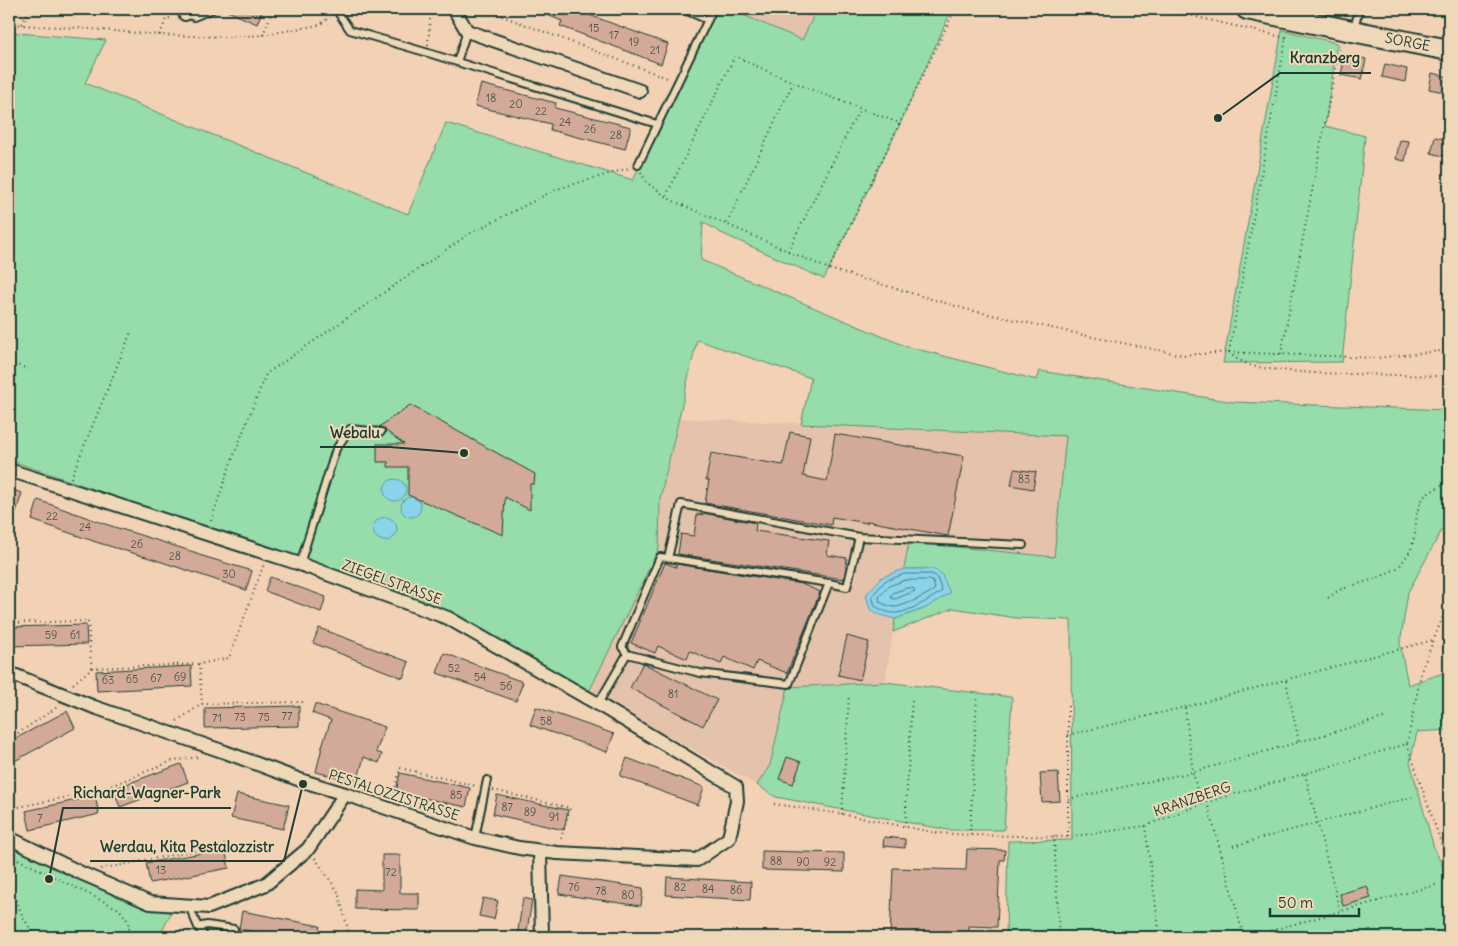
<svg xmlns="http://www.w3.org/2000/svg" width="1458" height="946" viewBox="0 0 1458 946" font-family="Delius,sans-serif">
<rect width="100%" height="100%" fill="#f2d1b5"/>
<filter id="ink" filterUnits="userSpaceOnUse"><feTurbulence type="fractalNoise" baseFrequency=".02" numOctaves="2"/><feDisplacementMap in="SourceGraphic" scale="10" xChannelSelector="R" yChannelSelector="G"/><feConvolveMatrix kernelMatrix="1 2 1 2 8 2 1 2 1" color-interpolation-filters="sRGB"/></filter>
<g filter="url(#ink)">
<!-- built -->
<path fill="#e5c2ab" d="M729 9H817L802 40Z
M679 418 1066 436 1054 557 909 542 904 569 882 577 880 615 895 619 885 682 788 687 770 765 757 785 589 692 659 548 660 499Z"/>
<!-- green -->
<path fill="#96ddab" stroke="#5a8d70" d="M712 9H729L802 40 817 9H952L900 124 824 279 721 233 703 222 701 260 905 346 1037 380 1040 371 1234 402 1449 410V517L1408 592 1400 644 1408 685 1449 671V730L1417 732 1410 762 1434 848 1449 879V937H1006L1008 841 1072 840 1071 620 1016 618 953 608 893 632 895 619 926 608 933 569H904L909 542 1054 557 1066 436 801 424 811 378 697 340 660 499 659 548 589 692 449 611 9 460V31L18 33 106 40 85 83 408 214 446 123 633 180Z
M1282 30 1337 43 1325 126 1365 136 1342 362 1223 363Z
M885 682 1012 697 1004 830H948L776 797 757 785 770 765 788 687Z
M9 846 171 913 159 937H9Z"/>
<!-- water -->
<path fill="#8ad4eb" stroke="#5f98a2" d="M384 490a11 11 0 1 1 22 0a11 11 0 1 1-22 0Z
M401 507a10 10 0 1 1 20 0a10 10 0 1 1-20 0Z
M373 529a12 12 0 1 1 24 0a12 12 0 1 1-24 0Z
M904 569H933L941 573 950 593 926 608 895 619 880 615 870 609 866 595 882 577Z"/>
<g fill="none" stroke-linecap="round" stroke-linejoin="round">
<!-- shore -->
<path stroke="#4a797d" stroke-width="1" d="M905 574H931L936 576 942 591C933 598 905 614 894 613 887 613 880 609 875 606L872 596 885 581Z
M906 580H930L933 582 935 589C928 595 904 606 895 607 890 607 884 604 880 602L879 597 889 586Z
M907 588H913L915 591 895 599 891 598V595L893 593Z"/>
</g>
<!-- building -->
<path fill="#d3aa99" stroke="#1f3d34" d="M223 9H263L257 24Z
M532 9H573L668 44 661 64 560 26 562 21Z
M1345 54 1366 59 1362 79 1341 75Z
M1385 64 1407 69 1405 82 1382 77Z
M1432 73 1449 77V93L1429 89Z
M481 84 556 103 555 108 631 127 625 149 550 130 551 124 475 106Z
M1435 137 1449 140 1447 157 1431 153Z
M1400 140 1409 141 1405 161 1396 159Z
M410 405 535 474 534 484H530V510L505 497 503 535 408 495V467H388V462H377V444H404L386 431 383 428 379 427Z
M790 432 810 436 803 476 827 481 835 434 964 456 948 536 867 521V523L832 517 831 525 705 503 709 480H706L711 453 783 465Z
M1014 469 1036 472 1033 489 1011 485Z
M9 489 22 493 11 528H9Z
M38 500 105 524 197 553 196 554 252 571 246 590 153 559 99 543 32 520Z
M703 513 756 523 755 531 829 541 827 555 847 558 844 579 678 554 681 534 694 536 697 514 703 515Z
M665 563 676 567V564L802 584 820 592 787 673 757 661 753 670 724 657 721 664 690 651 687 659 658 646 655 653 631 643Z
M270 577 326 597 321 612 265 591Z
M86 625 87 644 9 646V627Z
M319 628 409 662 403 678 313 643Z
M847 636 869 642 860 680 838 675Z
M444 653 523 682 516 701 437 673Z
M643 663 717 700 703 726 630 688Z
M191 666 192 686 97 691 96 671Z
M315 704 385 727 376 752 382 754 379 763 364 757 357 782 316 772 323 743 331 720 312 713Z
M299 706V726L205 728V708Z
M536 707 614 734 607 752 530 725Z
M67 711 75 728 9 764V742Z
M787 757 801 762 793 784 779 779Z
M627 758 704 787 698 805 620 776Z
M181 764 188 782 120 807 113 789Z
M1058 772 1060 801 1042 802 1040 773Z
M400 773 470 788 466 807 396 792Z
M237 794 289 805 283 829 231 818Z
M497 795 568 810 564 830 493 814Z
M95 796 99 814 30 830 26 811Z
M884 837 905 839V848L883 846Z
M225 849 229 868 150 883 146 863Z
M967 849 1005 850 1004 860H1000L997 927 969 926V937H890L893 868 966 870Z
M762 851 844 853V872L762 870Z
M382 855H400V893H419V910L355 909V889L382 890Z
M562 876 643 888 641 906 559 894Z
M667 877 751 882 750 900 666 895Z
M1367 886 1371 898 1343 906 1340 894Z
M483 898 498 901 494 919 479 916Z
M523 898 532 900 526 937H517Z
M242 911 320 926 317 937H285L239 929Z"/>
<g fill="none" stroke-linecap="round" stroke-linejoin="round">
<defs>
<path id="service" d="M682 9 708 20
M337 11 350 30 425 52 657 124
M185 14 194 17 213 9
M1353 29 1360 9
M457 62 467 31
M638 165 713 9
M300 564 336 449 350 429 381 432
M829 583 847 587 859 537
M627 654 622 647 660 557 668 558
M598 704 627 654 700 673 789 684 829 583 668 558 681 504 859 537 1023 545
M475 838 487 780
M189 906 198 927 207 925 234 929
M198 927 205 937"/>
<path id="minor" d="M184 9 185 14
M454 9 467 31 640 91
M9 470 300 564 448 618 598 704 736 787 737 801 729 838 697 860 557 853 519 848 475 838 345 794 303 781 225 752 94 707 9 673
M9 838 81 873 150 903 209 907 266 884 308 849 345 794
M540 851 542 937"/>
<g id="primary">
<path id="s1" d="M1247 9 1342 29 1449 50"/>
</g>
</defs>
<!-- service casing -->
<use href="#service" stroke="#1f3d34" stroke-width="10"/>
<!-- minor casing -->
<use href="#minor" stroke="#1f3d34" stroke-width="16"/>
<!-- primary casing -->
<use href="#primary" stroke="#1f3d34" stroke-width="24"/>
<!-- path -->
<path stroke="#1f3d34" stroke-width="2" stroke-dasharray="1 4" stroke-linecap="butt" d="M483 9 670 79
M1163 9 1286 38
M9 23 21 25 79 28 160 35 226 37 263 35 319 25 330 17
M22 24 30 9
M160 35 166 19 173 17
M263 35 273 9
M428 45 431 9
M641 172 646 182 671 200 829 269 969 310 1102 339 1183 355 1229 352 1376 358 1449 350
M666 196 735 56C788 82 844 102 899 123
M727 223 793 83
M788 251 860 108
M829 269 955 9
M1229 352 1287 32
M1229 352 1235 358 1252 366 1269 369 1312 373 1438 376 1449 380
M1281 354 1340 44
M9 362 28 369
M9 421 12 422
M71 478 131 332
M211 521 230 465 266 374 469 234 557 189 629 168
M1328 598 1339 590 1380 577 1399 567 1411 550 1415 533 1417 512 1423 497 1446 482 1449 481
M9 623 88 621 90 654 92 668
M199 664 202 704
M1286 681 1299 742
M73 684 92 668 199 664 229 658 264 564
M1068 706V837
M1185 708 1193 772 1200 805
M177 721 202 704 304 702
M1068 735 1185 707 1433 640
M9 738 20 732 59 706
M1407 744 1449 866
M1305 774 1340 911
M493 790 570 808 560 842
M393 797 400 768 476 786
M1068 799 1193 772 1387 717
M1207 802 1244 937
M774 804 842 814 937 833 970 835 1068 837 1145 826 1207 802 1407 744 1422 669 1446 609 1449 543
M9 809 101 790 172 761 198 757
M842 814 849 695
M1145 826 1160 937
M905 827 912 698
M970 835 977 696
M1054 836 1059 937
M1233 846 1412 797
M9 855 119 909 128 921 130 937
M315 858 338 892 350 937
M101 869 229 844
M9 886 24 919 36 937
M1266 932 1439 884
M1418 937 1449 928"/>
<!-- service -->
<use href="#service" stroke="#eed8b7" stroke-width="6"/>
<!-- minor -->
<use href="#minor" stroke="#eed8b7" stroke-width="12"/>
<!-- primary -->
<use href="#primary" stroke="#eed8b7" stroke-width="20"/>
</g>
</g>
<g text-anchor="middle" stroke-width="4" stroke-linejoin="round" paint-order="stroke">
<!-- number labels -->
<g font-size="11" fill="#4c584d">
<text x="594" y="32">15</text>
<text x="614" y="39">17</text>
<text x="634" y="46">19</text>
<text x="655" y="54">21</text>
<text x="491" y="102">18</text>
<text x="516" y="108">20</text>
<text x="541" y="115">22</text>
<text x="565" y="126">24</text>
<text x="590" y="133">26</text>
<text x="616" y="139">28</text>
<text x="1024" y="483">83</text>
<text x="52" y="520">22</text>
<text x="85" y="531">24</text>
<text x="137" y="548">26</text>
<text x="175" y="560">28</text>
<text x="229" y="578">30</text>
<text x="51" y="639">59</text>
<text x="75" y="639">61</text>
<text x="454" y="672">52</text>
<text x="180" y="681">69</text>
<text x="480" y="681">54</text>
<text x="156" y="682">67</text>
<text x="132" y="683">65</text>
<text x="108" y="684">63</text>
<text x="506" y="690">56</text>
<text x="673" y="698">81</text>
<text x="287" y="720">77</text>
<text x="240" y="721">73</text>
<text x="264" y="721">75</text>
<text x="217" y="722">71</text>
<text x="546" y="725">58</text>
<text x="456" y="799">85</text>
<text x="507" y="811">87</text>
<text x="530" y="816">89</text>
<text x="554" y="821">91</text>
<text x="40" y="822">7</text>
<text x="776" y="865">88</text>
<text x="803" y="866">90</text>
<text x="830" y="866">92</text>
<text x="161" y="874">13</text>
<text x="391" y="876">72</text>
<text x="574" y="891">76</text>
<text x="680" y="891">82</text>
<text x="708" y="893">84</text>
<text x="736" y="894">86</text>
<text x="601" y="895">78</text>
<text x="628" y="899">80</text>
</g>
<!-- street labels -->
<g font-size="14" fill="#1f3d34" stroke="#eed8b7">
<text dy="5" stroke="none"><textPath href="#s1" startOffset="164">SORGE</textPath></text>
<text transform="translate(392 582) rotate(20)" y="5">ZIEGELSTRASSE</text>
<text transform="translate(394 795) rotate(18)" y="5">PESTALOZZISTRASSE</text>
<text transform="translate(1192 799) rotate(-19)" y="5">KRANZBERG</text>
</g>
</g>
<!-- callouts -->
<path fill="none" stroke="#1f3d34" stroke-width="2" d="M1218 118L1280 73H1371M464 453L390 447H320M49 879L63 808H231M303 784L284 861H90"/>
<g fill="#1f3d34" stroke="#eed8b7" stroke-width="2">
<circle cx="1218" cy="118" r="5"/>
<circle cx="464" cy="453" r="5"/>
<circle cx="49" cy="879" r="5"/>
<circle cx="303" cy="784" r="5"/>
</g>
<g font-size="15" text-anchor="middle" font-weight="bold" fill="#1f3d34" stroke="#eed8b7" stroke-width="4" stroke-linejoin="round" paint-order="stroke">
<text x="1325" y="63">Kranzberg</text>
<text x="355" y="438">Webalu</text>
<text x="147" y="798">Richard-Wagner-Park</text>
<text x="187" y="852">Werdau, Kita Pestalozzistr</text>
</g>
<!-- margin -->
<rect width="1458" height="946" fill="none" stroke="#eed8b7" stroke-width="30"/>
<rect x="15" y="15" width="1428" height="916" fill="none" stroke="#1f3d34" stroke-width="2" filter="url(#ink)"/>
<!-- scale -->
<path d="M1270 908v8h89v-8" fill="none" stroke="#1f3d34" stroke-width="2.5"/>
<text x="1278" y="908" font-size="15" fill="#1f3d34" stroke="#eed8b7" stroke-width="4" paint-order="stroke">50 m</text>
</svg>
